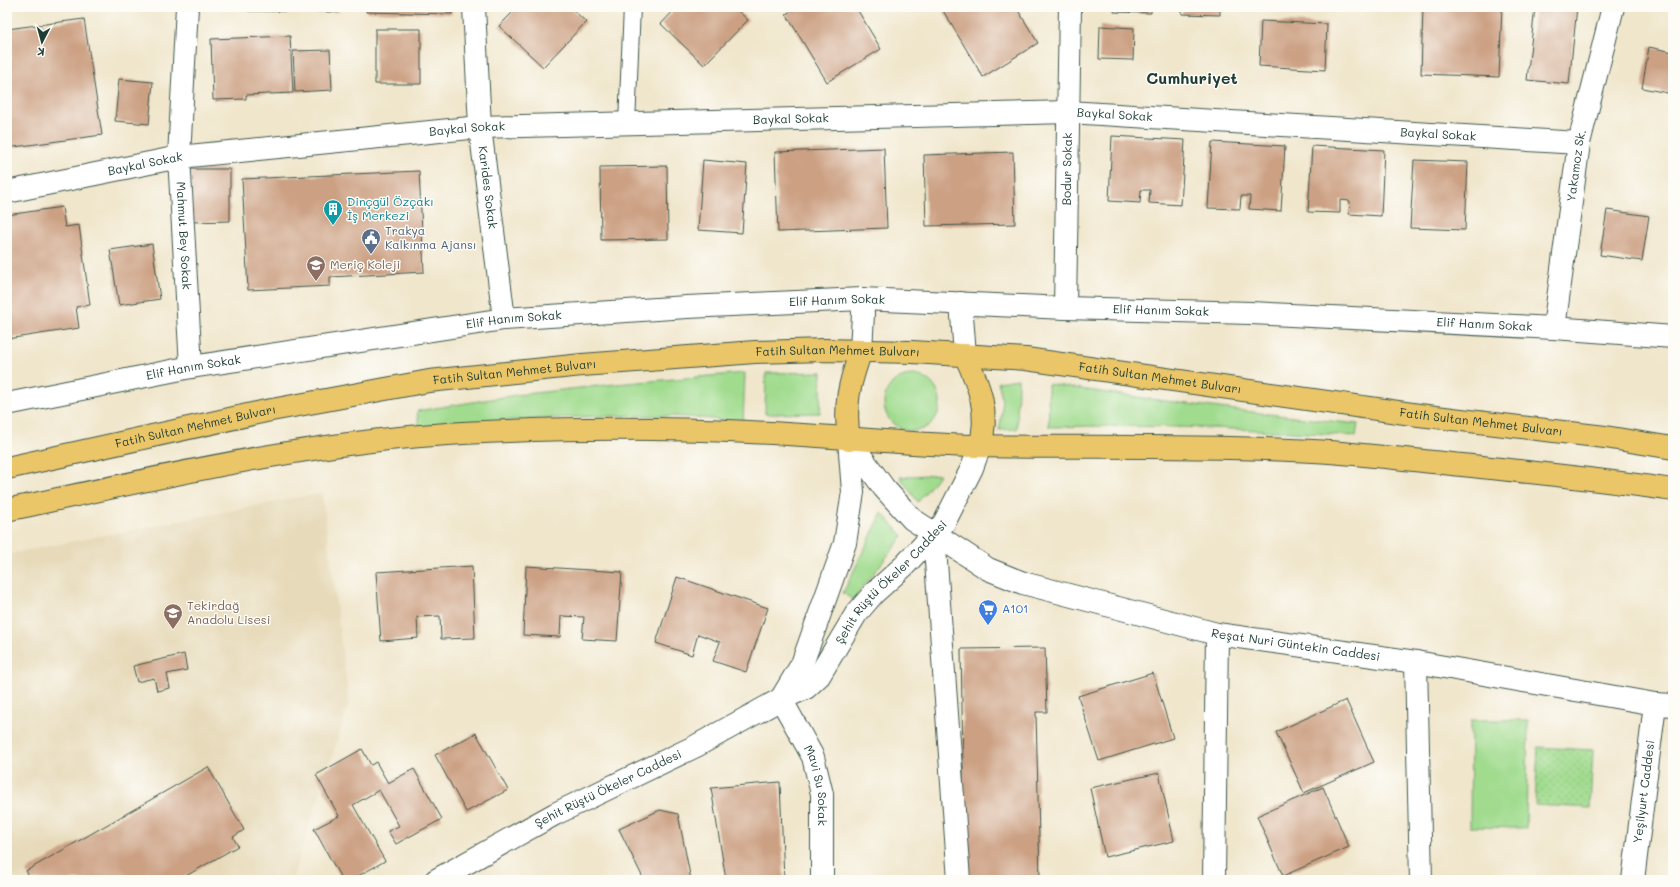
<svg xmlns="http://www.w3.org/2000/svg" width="1680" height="887" viewBox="0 0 1680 887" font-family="Mali,sans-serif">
<defs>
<pattern id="park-dots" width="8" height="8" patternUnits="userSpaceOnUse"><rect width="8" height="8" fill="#a0db8e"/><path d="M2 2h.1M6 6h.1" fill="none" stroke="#89bd7b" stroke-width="1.8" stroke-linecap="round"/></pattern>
</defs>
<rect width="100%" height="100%" fill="#fdfcf7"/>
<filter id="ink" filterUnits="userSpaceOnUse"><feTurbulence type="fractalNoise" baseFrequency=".025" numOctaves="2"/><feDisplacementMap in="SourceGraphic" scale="8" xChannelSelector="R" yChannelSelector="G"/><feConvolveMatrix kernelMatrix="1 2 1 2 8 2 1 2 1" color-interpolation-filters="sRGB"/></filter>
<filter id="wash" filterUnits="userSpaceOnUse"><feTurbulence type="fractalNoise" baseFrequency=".012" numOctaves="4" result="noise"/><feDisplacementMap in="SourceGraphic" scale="16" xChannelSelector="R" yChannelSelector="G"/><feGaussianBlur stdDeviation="0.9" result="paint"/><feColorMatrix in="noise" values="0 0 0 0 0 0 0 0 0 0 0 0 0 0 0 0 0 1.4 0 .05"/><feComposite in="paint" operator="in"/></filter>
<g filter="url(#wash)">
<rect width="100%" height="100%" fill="#f0e6cc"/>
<!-- built -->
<path fill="#e7daba" d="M322 493 349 704 292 880H7V555L18 552Z"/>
<!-- grass -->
<path fill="#a0db8e" stroke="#608c61" d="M822 372 820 413 765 414 766 373Z
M745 373 743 422C719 420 694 417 670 416 586 414 503 421 419 427L417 411 516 395 616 384Z
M884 403a28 28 0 1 1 56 0a28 28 0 1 1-56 0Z
M1018 379 1017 429 999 430C1003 413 1003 398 998 382Z
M1048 384C1151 400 1254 413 1358 424L1356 436C1254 429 1152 424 1049 427Z
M940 474 918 502 900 477Z
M882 513 903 536 853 600 843 593Z
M1471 720H1528L1526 828 1470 827Z"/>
<!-- park -->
<path fill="url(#park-dots)" stroke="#608c61" d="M1538 747 1593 750 1590 808 1535 805Z"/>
<g id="blocks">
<!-- building -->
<path fill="#cca083" d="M248 7H339V12L248 11Z
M366 7H452V14L366 12Z
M518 7H570L586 22 543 67 499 26Z
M677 7H734L748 20 704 65 661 24Z
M798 7H860L857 9 881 49 827 82 786 14Z
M945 7H1016L1038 43 983 77 942 9Z
M1114 7H1151V13L1114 12Z
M1182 7H1220V15L1182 14Z
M1423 7H1502L1499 77 1421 74Z
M1535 7H1577L1569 84 1527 80Z
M84 19 102 135 7 148V29Z
M1261 21 1327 24 1325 70 1259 66Z
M1100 26 1134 28 1133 60 1099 59Z
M375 29H421V84H375Z
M290 36 293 93 246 95V99L213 100 211 39Z
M1649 47 1673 52V94L1642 88Z
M330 50 332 90 295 92 293 51Z
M119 79 153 82 149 124 115 121Z
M1112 136 1185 140 1181 205 1149 203 1150 190H1141L1140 203 1109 201Z
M1212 142 1285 146 1281 211 1249 209 1250 196H1241L1240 209 1208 208Z
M1312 146 1384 150 1381 216 1349 214 1350 201 1340 200V213L1308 212Z
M884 148 887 228 778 232 775 152Z
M1013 152 1015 224 926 226 924 155Z
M703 160 747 164 742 233 698 230Z
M1414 160 1468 162 1465 230 1410 228Z
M667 166 668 239 601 240 600 167Z
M191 169H230V221L191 222Z
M419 171 424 272 330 277V286L248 290 242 179Z
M62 207 65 227 79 225 90 305 76 307 79 328 7 339V215Z
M1607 210 1649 216 1642 261 1600 255Z
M152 244 160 299 119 305 110 250Z
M472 566 475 638 441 639 440 616 417 617 418 638 381 641 376 572Z
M526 566 622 572 617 641 582 639 584 617 561 616 560 637 523 635Z
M677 577 768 608 746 672 713 661 720 642 698 634 692 655 656 643Z
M1045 648 1047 712H1036L1040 880H965L961 649Z
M184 654 187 670 167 674 170 688 157 691 154 678 137 682 133 666Z
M1153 673 1173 738 1099 761 1078 696Z
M1346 700 1374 762 1304 793 1276 732Z
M476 733 508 790 466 812 435 755Z
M362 749 371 765 376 762 388 783 414 769 442 819 396 844 388 831 399 826 379 790 353 805 385 861 351 880H342L314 829 339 816 316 775Z
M208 767 244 830 233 837 238 846 179 880H31L26 871Z
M1159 773 1174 841 1105 857 1090 788Z
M780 782 784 880H726L711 788Z
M1323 787 1349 847 1283 876 1257 816Z
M660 810 678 814 691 880H644L619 829Z"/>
</g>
</g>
<g filter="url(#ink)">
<use href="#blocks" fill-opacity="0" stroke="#3e564b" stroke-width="1"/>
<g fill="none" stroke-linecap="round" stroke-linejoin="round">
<defs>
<path id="service" d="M627 124 632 7"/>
<g id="minor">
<path id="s1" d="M187 7 179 157 191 367"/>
<path id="s2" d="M474 7 480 127 504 319"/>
<path id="s3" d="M7 192 179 157 480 127 1068 112 1579 143"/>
<path d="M961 303 965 355"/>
<path id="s4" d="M1065 308 1070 7"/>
<path id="s5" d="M1554 328 1579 143 1613 7"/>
<path d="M861 351 863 314 862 299"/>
<path id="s6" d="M7 404 191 367 504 319 687 307 862 299 1065 308 1251 313 1554 328 1673 337"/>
<path d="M934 534 959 880"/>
<path d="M1416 662 1421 880"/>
<path id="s7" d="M781 699 813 757 822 794V880"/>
<path d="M1214 880 1217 634"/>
<path id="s8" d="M1633 880 1655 704"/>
</g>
<g id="tertiary">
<path id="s9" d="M849 440 884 488 912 519 988 569 1023 583 1217 634 1416 662 1655 704 1673 705"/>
<path d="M781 699 802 664 845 543 853 492 849 440"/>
<path id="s10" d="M436 880 555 814 696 746 781 699 806 688 819 676 856 614 874 593 904 566 944 523 972 468 980 446"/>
</g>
<g id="primary">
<path d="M965 355C979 385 990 413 980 446"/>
<path d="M849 440C844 404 849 384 861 351"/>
<path id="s11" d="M7 468 266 411 429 381 582 365 755 352 824 350 912 352 1026 359 1419 415 1605 437 1673 448"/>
<path d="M7 510C157 478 310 441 463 433 558 428 654 427 749 432 825 435 900 444 976 446 1088 448 1201 445 1313 451 1366 454 1419 461 1472 466 1539 473 1606 480 1673 490"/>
</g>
</defs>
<!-- service casing -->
<use href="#service" stroke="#3e564b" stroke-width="18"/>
<!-- minor casing -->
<use href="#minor" stroke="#3e564b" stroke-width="24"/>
<!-- tertiary casing -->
<use href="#tertiary" stroke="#3e564b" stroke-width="24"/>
<!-- primary casing -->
<use href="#primary" stroke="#3e564b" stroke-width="24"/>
<!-- service -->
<use href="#service" stroke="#fff" stroke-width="16"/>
<!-- minor -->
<use href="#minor" stroke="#fff" stroke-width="22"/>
<!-- tertiary -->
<use href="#tertiary" stroke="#fff" stroke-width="22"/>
<!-- primary -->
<use href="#primary" stroke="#ebc669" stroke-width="22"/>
</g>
</g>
<!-- icons -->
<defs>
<symbol id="building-pin" viewBox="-11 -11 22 30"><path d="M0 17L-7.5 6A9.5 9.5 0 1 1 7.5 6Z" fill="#0f9aa8" stroke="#fdfcf7"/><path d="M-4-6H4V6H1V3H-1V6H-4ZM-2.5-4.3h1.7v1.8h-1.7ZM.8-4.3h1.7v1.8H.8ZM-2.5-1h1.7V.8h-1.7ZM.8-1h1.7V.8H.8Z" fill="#fff"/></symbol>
<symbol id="civic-pin" viewBox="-11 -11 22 30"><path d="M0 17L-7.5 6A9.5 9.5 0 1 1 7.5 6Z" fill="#5c6f8a" stroke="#fdfcf7"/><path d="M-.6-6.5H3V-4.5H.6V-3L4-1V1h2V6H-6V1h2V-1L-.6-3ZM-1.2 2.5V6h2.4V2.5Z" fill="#fff"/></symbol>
<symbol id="school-pin" viewBox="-11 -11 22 30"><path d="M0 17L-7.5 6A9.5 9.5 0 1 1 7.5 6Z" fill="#8d6e63" stroke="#fdfcf7"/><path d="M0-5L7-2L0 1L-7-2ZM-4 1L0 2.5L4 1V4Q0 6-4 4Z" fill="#fff"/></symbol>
<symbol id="supermarket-pin" viewBox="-11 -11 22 30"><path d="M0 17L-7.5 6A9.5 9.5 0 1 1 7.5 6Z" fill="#3f7fe0" stroke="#fdfcf7"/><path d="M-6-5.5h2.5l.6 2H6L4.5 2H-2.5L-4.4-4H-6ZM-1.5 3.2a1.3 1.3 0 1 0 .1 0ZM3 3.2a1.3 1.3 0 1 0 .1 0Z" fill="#fff"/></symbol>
</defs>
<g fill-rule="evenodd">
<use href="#building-pin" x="322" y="198" width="22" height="30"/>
<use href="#civic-pin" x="360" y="227" width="22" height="30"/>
<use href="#school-pin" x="305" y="254" width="22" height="30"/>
<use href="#supermarket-pin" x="977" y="598" width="22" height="30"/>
<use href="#school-pin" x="162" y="602" width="22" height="30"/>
</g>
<g text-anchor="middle" stroke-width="3" stroke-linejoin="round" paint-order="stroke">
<!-- street labels -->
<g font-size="12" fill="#1f3d34" stroke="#fdfcf7">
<text dy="4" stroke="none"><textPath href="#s3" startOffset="1113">Baykal Sokak</textPath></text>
<text dy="4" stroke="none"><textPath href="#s3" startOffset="789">Baykal Sokak</textPath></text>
<text dy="4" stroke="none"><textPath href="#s3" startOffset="465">Baykal Sokak</textPath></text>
<text dy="4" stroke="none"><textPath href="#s3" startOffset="1437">Baykal Sokak</textPath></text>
<text dy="4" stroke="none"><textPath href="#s3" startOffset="141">Baykal Sokak</textPath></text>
<text dy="4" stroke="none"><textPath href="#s5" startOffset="164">Yakamoz Sk.</textPath></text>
<text dy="4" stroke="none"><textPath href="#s4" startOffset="139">Bodur Sokak</textPath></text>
<text dy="4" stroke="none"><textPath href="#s2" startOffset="181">Karides Sokak</textPath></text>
<text dy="4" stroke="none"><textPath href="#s1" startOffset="229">Mahmut Bey Sokak</textPath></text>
<text dy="4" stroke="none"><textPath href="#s6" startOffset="838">Elif Hanım Sokak</textPath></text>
<text dy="4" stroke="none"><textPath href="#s6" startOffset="1162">Elif Hanım Sokak</textPath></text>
<text dy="4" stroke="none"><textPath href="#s6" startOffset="514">Elif Hanım Sokak</textPath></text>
<text dy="4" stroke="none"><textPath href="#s6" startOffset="1486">Elif Hanım Sokak</textPath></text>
<text dy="4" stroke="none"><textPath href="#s11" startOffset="841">Fatih Sultan Mehmet Bulvarı</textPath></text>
<text dy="4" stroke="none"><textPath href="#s6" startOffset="190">Elif Hanım Sokak</textPath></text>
<text dy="4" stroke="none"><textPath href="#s11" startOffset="517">Fatih Sultan Mehmet Bulvarı</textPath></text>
<text dy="4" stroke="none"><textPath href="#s11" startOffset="1165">Fatih Sultan Mehmet Bulvarı</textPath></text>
<text dy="4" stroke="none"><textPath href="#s11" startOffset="1489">Fatih Sultan Mehmet Bulvarı</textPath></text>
<text dy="4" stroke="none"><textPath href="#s11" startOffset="193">Fatih Sultan Mehmet Bulvarı</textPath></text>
<text dy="4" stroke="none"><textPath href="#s10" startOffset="554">Şehit Rüştü Ökeler Caddesi</textPath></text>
<text dy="4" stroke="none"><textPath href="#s9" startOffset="510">Reşat Nuri Güntekin Caddesi</textPath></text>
<text dy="4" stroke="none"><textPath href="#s7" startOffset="95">Mavi Su Sokak</textPath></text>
<text dy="4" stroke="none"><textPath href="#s10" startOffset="195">Şehit Rüştü Ökeler Caddesi</textPath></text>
<text dy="4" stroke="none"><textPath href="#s8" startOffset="89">Yeşilyurt Caddesi</textPath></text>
</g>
<!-- culture labels -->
<g font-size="12" fill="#0d838f" stroke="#fdfcf7" text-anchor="start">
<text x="347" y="206">Dinçgül Özçakı<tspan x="347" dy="14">İş Merkezi</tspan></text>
</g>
<!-- service labels -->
<g font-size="12" fill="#4e5e75" stroke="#fdfcf7" text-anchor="start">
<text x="385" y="235">Trakya<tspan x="385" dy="14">Kalkınma Ajansı</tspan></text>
</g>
<!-- education labels -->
<g font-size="12" fill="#785e54" stroke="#fdfcf7" text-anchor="start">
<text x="330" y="269">Meriç Koleji</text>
<text x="187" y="610">Tekirdağ<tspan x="187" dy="14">Anadolu Lisesi</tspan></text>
</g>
<!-- shop labels -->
<g font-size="12" fill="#366cbe" stroke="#fdfcf7" text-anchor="start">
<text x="1002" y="613">A101</text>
</g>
<!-- district labels -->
<g font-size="16" font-weight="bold" fill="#1f3d34" stroke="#fdfcf7">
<text x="1192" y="84">Cumhuriyet</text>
</g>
</g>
<!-- margin -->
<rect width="1680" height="887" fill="none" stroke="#fdfcf7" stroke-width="24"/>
<!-- north arrow -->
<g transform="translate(42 42) rotate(186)" stroke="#fdfcf7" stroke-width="3" paint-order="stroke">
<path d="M0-3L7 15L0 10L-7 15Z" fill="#1f3d34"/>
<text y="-6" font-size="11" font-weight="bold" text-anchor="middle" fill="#1f3d34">K</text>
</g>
</svg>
